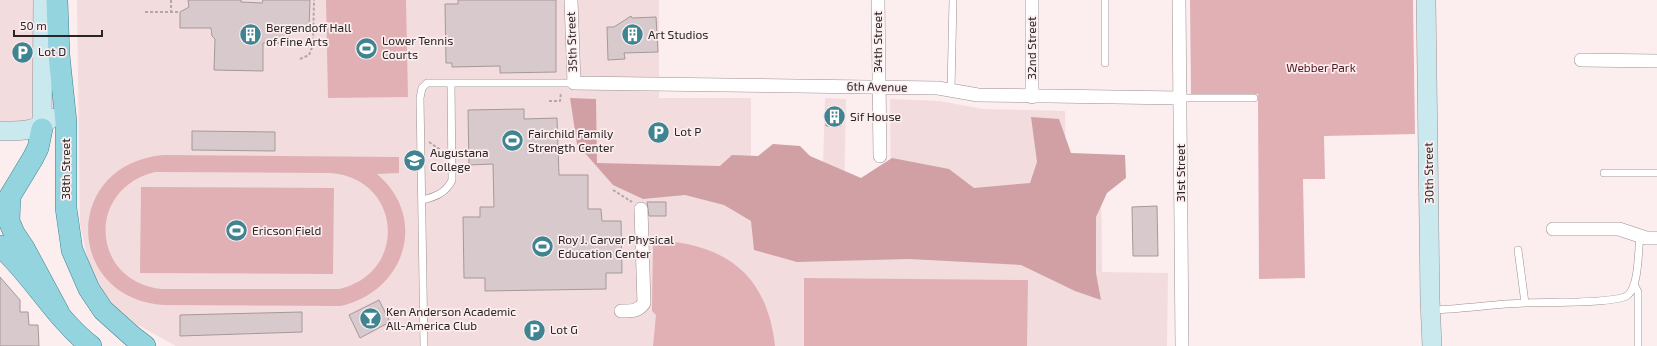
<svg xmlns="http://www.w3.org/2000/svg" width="1657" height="346" viewBox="0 0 1657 346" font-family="'Exo 2',sans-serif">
<rect width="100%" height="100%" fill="#fcedef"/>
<!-- built -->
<path fill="#f3dcde" d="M0 0H35L36 117 30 121H0Z
M77 0H659V98H751V197L822 199 825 98 846 99 844 200 891 201 890 99 940 101 983 109 1065 111 1066 175 1101 174 1102 272 1168 273 1167 346H176L136 324 105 297 88 261 80 224Z"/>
<!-- green -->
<path fill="#e0b0b5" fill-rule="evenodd" d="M326 0H406L408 97 328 98Z
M1190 0H1413L1415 134 1324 136 1325 179H1303L1305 278 1259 279 1258 94H1191Z
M164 155 399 157V173L377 174C429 218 405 291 341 306L163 305C63 297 63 163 164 155ZM155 172 330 173C402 178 409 273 339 289H162C91 282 85 189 155 172Z
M141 187 334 188 333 274 140 273Z
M653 240C723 243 767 272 775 346H653L656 315 652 311Z
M804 278 1028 280 1027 346H804Z"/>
<!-- forest -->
<path fill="#d1a0a5" d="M570 98 596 99 597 163 720 166 732 155 758 156 773 144 800 146 810 156 861 178 892 158 949 169 974 188 1030 183 1037 162 1031 117 1059 119 1071 153 1125 155 1126 178 1107 193 1096 217V273L1101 300 1075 291 1021 265 909 259 797 262 754 250 751 221 724 205 685 195 643 199 613 185 577 144Z"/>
<!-- building -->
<path fill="#d8cacc" stroke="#a59899" d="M188 0H241V2L262 3 263 0H310L309 28H289V43H263V71L214 70 215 39 212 36 211 28H180V12L189 7Z
M458 0H556V72L500 73V66L452 67V63H446L445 4H458Z
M631 16 632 18 656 17 658 52 624 53 625 59 608 60 607 27H614Z
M524 109V119L557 118 559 175H588V209H601L602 221H621L622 273H606V289L485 291V278H464L463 217H480V207H494L493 164 469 165 468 110Z
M826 109H841V126H826Z
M192 131 275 132V151L192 150Z
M647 202H666V216H649Z
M1157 206 1158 256H1133L1132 207Z
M0 277 20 300V312H28L29 325H38L39 346H0Z
M379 300 390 322 360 338 349 315Z
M302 312V332L180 336V315Z"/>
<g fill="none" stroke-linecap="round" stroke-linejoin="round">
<defs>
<path id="lane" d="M1105 63V0
M951 90 953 0
M1180 98H1254
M1604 173H1657
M422 200C435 197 446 193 452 180L451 83
M1518 250 1525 303
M1634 284 1638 292V346
M1431 310C1463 309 1494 304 1525 303 1543 302 1617 304 1628 295 1639 286 1638 251 1640 236
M424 346 420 98 422 88 427 83H574"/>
<path id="street" d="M571 0 574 83 938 88 978 95 1180 98
M878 0 880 156
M1032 0V97
M1179 0 1182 346
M1581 60 1657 61
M1553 229H1619L1646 238H1657
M621 311C631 311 638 312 644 303L641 209"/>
<path id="secondary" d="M1426 0 1430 300 1432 346
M42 129 43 0
M0 131C20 131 36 132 51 118"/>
<path id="primary" d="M57 0 59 55 66 122V208L72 250 89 289 103 310 132 336 145 346
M42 129 38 148 33 158 10 196 9 221 14 233 24 248 59 313
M0 246C33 276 57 320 91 346"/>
</defs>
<!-- lane casing -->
<use href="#lane" stroke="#9d9091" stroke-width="8"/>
<!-- street casing -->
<use href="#street" stroke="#9d9091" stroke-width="14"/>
<!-- secondary casing -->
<use href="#secondary" stroke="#9d9091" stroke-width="20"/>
<!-- primary casing -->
<use href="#primary" stroke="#3f8490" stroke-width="22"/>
<!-- path -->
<path stroke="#b3a7a8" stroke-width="2" stroke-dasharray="3 2" stroke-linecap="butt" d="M171 0V12
M145 12H180
M300 59 309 55 313 45 314 0
M549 101H560L561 92
M429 142 442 151
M613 190 632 202"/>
<!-- lane -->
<use href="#lane" stroke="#fff" stroke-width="7"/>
<!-- street -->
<use href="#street" stroke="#fff" stroke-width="13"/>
<!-- secondary -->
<use href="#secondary" stroke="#c9e9ef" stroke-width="19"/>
<!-- primary -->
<use href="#primary" stroke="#93d4df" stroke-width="21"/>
</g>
<!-- icons -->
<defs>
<symbol id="building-disc" viewBox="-11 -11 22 22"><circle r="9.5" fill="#3f8491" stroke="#fcedef"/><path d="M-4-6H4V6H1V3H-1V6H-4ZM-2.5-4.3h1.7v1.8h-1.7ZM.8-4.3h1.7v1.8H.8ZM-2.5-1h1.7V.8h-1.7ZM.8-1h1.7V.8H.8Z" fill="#fff"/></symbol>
<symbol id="stadium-disc" viewBox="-11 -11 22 22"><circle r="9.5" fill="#3f8491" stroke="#fcedef"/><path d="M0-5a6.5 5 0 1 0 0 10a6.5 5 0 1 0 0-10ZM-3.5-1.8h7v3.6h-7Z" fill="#fff"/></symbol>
<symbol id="parking-disc" viewBox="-11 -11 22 22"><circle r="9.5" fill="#3f8491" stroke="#fcedef"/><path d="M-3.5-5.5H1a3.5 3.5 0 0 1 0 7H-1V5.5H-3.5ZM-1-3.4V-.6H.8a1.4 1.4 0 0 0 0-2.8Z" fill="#fff"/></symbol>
<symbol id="university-disc" viewBox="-11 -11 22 22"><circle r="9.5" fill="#3f8491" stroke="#fcedef"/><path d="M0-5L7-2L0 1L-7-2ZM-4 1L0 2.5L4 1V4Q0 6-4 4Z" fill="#fff"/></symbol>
<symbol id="bar-disc" viewBox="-11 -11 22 22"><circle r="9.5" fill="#3f8491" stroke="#fcedef"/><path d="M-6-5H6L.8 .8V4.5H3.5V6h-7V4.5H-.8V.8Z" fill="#fff"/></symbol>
</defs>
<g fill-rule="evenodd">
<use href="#building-disc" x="238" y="22" width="25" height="25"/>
<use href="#building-disc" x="620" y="22" width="25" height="25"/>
<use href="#stadium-disc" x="354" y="36" width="25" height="25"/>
<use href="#parking-disc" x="10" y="40" width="25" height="25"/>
<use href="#building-disc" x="822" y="104" width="25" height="25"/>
<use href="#parking-disc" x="646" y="120" width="25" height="25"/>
<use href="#stadium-disc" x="500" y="128" width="25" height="25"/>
<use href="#university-disc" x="402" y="148" width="25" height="25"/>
<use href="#stadium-disc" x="224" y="218" width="25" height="25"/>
<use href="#stadium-disc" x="530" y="234" width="25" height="25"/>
<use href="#bar-disc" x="358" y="306" width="25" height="25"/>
<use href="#parking-disc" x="522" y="318" width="25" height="25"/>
</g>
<g text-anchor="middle" stroke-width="3.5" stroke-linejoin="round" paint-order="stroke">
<!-- poi labels -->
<g font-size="12" fill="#2a2525" stroke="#fcedef" text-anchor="start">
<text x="266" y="32">Bergendoff Hall<tspan x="266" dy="14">of Fine Arts</tspan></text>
<text x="648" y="39">Art Studios</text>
<text x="382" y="45">Lower Tennis<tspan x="382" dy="14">Courts</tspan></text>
<text x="38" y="56">Lot D</text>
<text x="850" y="121">Sif House</text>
<text x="674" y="136">Lot P</text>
<text x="528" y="138">Fairchild Family<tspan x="528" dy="14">Strength Center</tspan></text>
<text x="430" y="157">Augustana<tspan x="430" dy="14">College</tspan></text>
<text x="252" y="235">Ericson Field</text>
<text x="558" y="244">Roy J. Carver Physical<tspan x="558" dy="14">Education Center</tspan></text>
<text x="386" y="316">Ken Anderson Academic<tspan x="386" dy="14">All-America Club</tspan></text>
<text x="550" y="334">Lot G</text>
</g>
<!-- street labels -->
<g font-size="12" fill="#2a2525" stroke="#fcedef">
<text transform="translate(572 42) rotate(-92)" y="4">35th Street</text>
<text transform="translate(878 42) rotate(-90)" y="4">34th Street</text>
<text transform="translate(1032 48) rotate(-90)" y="4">32nd Street</text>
<text transform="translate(877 87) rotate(1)" y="4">6th Avenue</text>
<text transform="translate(66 169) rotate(-90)" y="4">38th Street</text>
<text transform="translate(1181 173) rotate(-90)" y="4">31st Street</text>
<text transform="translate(1429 173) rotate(-91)" y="4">30th Street</text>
</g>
<!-- park labels -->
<g font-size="12" fill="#531724" stroke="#fcedef">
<text x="1321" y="72">Webber Park</text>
</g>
</g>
<!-- scale -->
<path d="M14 30v6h88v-6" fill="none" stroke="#2a2525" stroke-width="2"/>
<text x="20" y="30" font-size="12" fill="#2a2525" stroke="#fcedef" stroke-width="3" paint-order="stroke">50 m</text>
</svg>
